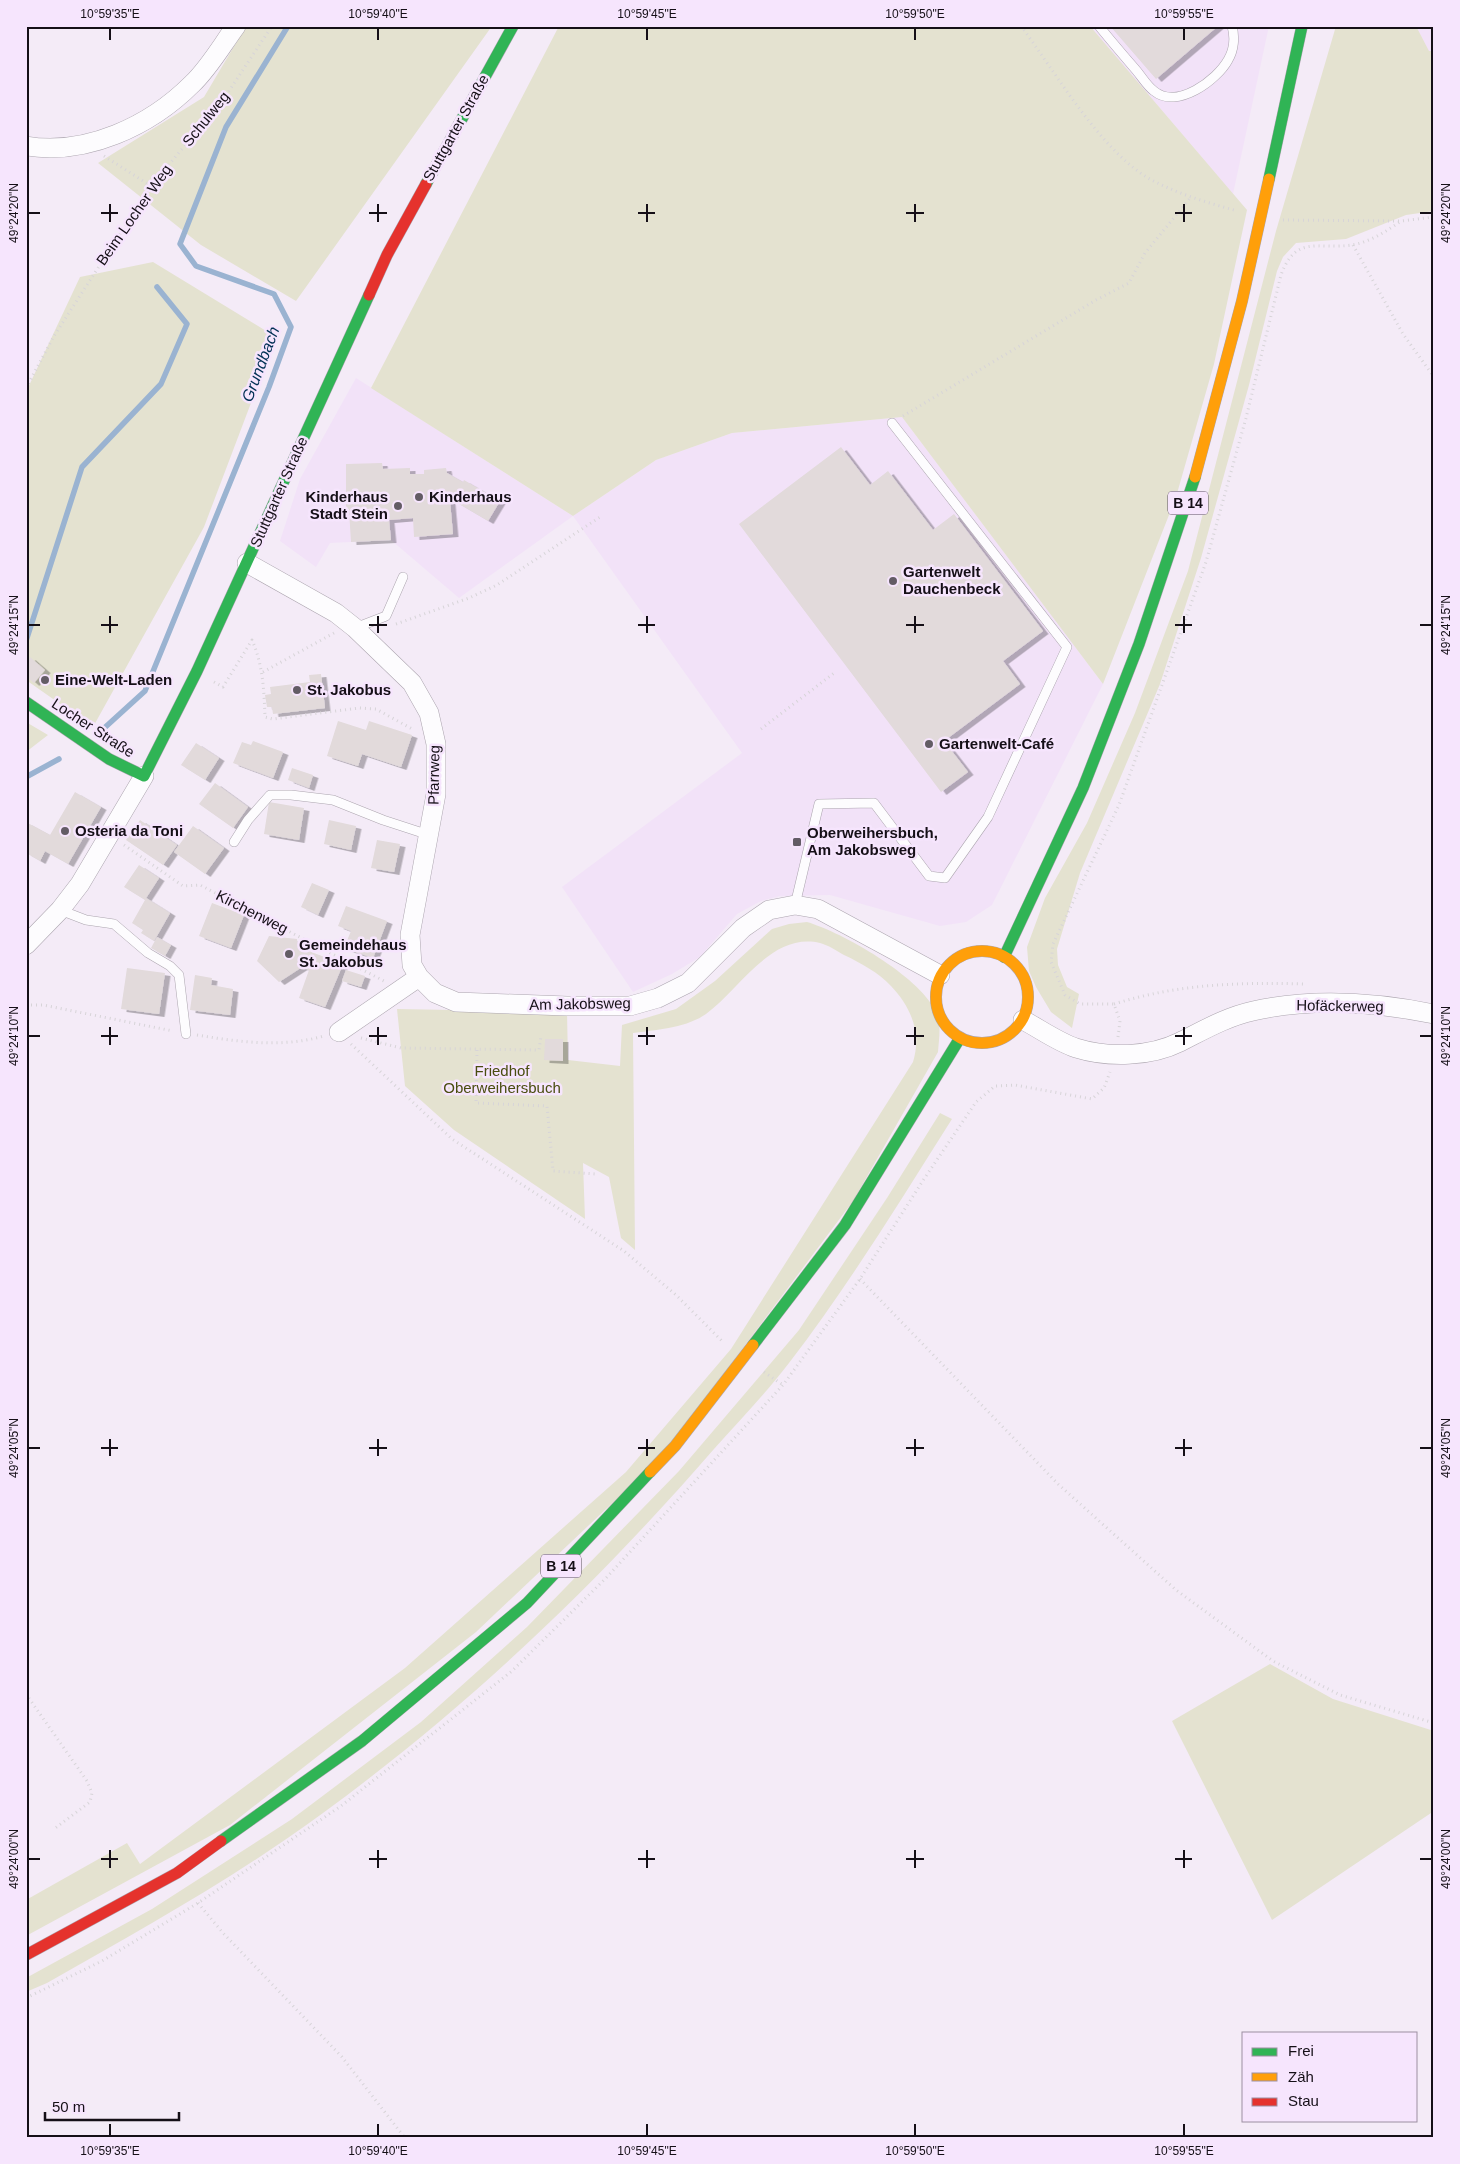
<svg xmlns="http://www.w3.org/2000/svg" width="1460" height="2164" viewBox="0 0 1460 2164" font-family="Helvetica,sans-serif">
<defs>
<filter id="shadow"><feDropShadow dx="5.5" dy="3" stdDeviation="0" flood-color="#0004"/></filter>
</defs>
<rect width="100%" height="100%" fill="#f4ebf7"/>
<!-- built -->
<path fill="#f2e2f8" d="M1090 26H1269L1233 194Z
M1416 26H1434V51L1429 52Z
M356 378 573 516 656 460 732 433 902 417 1103 684 992 905 966 922 940 926 830 895 780 896 761 901 737 914 700 957 672 974 633 992 562 887 742 753 573 516 459 598 391 540 330 543 316 567 280 541 300 479Z"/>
<!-- green -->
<path fill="#e4e2d0" d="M246 26H492L296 301 201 245 98 163 204 97Z
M559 26H1090L1247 210 1214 364 1176 497 1103 684 902 417 732 433 656 460 573 516 371 388Z
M1336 26H1416L1429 51H1434V211L1406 215 1346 239 1296 243 1283 257 1277 271 1249 385 1201 558 1160 684 1080 873 1057 949 1058 965 1067 987 1079 994 1072 1028 1051 1012 1036 987 1029 971 1027 947 1045 898 1087 823 1135 713 1188 571 1276 231Z
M153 262 276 337 204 527 93 727 26 680V392L80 277Z
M26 722 48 735 26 752Z
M807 922C844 933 918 976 935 1010 942 1022 939 1038 938 1052L853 1201 662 1456 476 1632 230 1825 26 1936V1900L127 1843 140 1864 405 1668 626 1472 731 1349 913 1062C922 1033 911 1007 891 986 879 973 861 963 844 955 837 951 828 945 820 943 771 932 740 989 706 1014 686 1028 656 1030 633 1033L635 1250 621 1238 609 1177 583 1163 585 1219 454 1130 405 1086 397 1009 567 1012 568 1060 620 1066 622 1025 676 1009 715 981 772 929 789 924Z
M940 1113 952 1119C900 1201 849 1285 789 1363 766 1393 739 1421 714 1449 596 1585 468 1707 323 1813 236 1877 141 1930 47 1983L26 1992V1978L152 1909 292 1819 421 1722 527 1627 679 1471 799 1330 887 1198Z
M1270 1664 1333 1699 1434 1731V1811L1272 1920 1172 1721Z"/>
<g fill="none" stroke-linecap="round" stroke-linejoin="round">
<!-- stream -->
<path stroke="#9ab3d1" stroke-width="5.5" d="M26 641 82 467 161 384 187 324 157 287
M101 731 145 691 269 387 291 327 274 294 196 266 180 244 226 127 288 26
M26 777 59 759"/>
</g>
<!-- building -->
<path fill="#e2dadb" filter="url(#shadow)" d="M1110 26H1218L1156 79Z
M841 447 870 485 888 471 933 530 954 514 1043 631 1003 661 1020 684 944 741 968 772 941 792 739 524Z
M382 463 383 469 410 468V474H424V470L446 468 447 473 463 482 464 480 500 501 488 521 454 501H450L453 534 414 537 413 518 389 520 391 540 351 542 349 510 346 511V464Z
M30 657 45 670 34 683 26 676V661Z
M321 674 325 708 273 714 272 707H267L265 695 271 694 270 687 310 682 309 675Z
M338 721 366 730 369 721 412 735 401 767 362 754 358 766 327 756Z
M253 741 283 752 273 778 233 763 242 742 251 745Z
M196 743 219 758 205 780 181 765Z
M292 768 313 775 309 788 288 780Z
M215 783 248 807 233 828 199 804Z
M75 792 101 807 68 864 45 851 40 861 26 853V822L50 835Z
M269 802 304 808 299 840 264 834Z
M140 820 177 845 163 865 126 840Z
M329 820 356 826 351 850 324 844Z
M193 826 224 848 205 874 174 852Z
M377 840 400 844 394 872 371 868Z
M139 865 159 878 146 898 170 913 154 941 141 933 143 930 132 923 145 900 124 887Z
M312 883 329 890 318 915 301 907Z
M212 903 244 915 231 948 199 936Z
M346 906 387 921 373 958 344 948 351 931 338 926Z
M269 936 297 939 298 947 343 964 325 1007 299 998 309 970 302 967 279 982 257 961Z
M157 937 171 945 165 956 151 948Z
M127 968 165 973 159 1014 121 1009Z
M346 970 365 976 361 987 342 981Z
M195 975 212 978 211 985 233 989 230 1015 190 1010Z
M545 1039H563V1061L544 1060Z"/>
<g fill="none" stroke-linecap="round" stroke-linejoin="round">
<defs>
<path id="lane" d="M1099 26C1111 41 1124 56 1136 70 1142 77 1147 86 1154 91 1177 110 1217 80 1228 60 1234 50 1235 37 1232 26
M355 628 386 616 403 577
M234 842 248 820 270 795H291L333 800 383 820 429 835
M795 905 819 804 874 803 929 876 945 878 988 817 1067 647 892 423
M60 910 86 920 114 924 148 953 170 966 179 975 186 1034"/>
<path id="street" d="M26 146C86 156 150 126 192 84 209 68 222 45 236 26
M247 563 336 613 355 628 412 683 429 713 436 744V794L410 935 412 965 419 977 435 993 456 1002 567 1006H630L658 998 688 983 743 928 769 910 795 905 818 909 940 975
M26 945 60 910 80 884 144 776
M1023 1020C1040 1029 1058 1042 1076 1048 1108 1058 1150 1057 1180 1042 1204 1030 1226 1017 1253 1011 1311 998 1375 1002 1434 1014
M339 1032 419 977"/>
<path id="fast" d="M1269 179 1302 26
M426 184 513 26
M26 702 109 759 144 776 197 671 369 295
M1004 957 1083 788 1139 644 1195 477
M753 1345 845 1225 960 1038
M221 1841 362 1741 527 1603 650 1472"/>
<path id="slow" d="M1195 477 1242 301 1269 179
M936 997a46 46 0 1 1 92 0a46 46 0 1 1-92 0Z
M650 1472 675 1446 753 1345"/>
<path id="jam" d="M369 295 387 255 426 184
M26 1955 177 1873 221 1841"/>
</defs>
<!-- lane casing -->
<use href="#lane" stroke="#aca5af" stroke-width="10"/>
<!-- street casing -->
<use href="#street" stroke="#aca5af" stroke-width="20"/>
<!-- fast casing -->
<use href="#fast" stroke="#aca5af" stroke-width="12"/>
<!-- slow casing -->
<use href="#slow" stroke="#aca5af" stroke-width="12"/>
<!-- jam casing -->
<use href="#jam" stroke="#aca5af" stroke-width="12"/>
<!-- path -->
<path stroke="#d7d4d8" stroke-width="3" stroke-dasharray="1 4" stroke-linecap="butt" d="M1021 26C1056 73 1099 148 1148 178 1175 193 1205 202 1234 210
M104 156 151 186
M1283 220 1401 221 1434 217
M1353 245 1403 334 1434 377
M26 388 54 336 151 186 223 100 272 26
M903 416 1096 300 1129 283 1145 253 1191 197
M396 624 469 598 497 585 600 517
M263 672 334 633
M214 682 223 687 252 640C263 665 264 690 265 717L273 719 359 708 376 709 414 730
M761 729 834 673
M124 845 183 886 200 885 384 981
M1114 1004C1178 984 1238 982 1306 984
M26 1005H43L173 1031
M197 1035C239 1042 282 1048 324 1036
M1118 1037 1120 1021 1114 1004H1080L1065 995 1051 962 1053 944 1119 805 1206 562 1246 418 1281 275C1296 234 1318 250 1352 245 1370 242 1387 231 1401 221
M361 1038 401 1048 539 1050 541 1036
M351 1044 452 1139 624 1251 676 1295 722 1341
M477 1050 476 1103 547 1106 553 1171 596 1174
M860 1279 1058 1484 1176 1590 1273 1661 1340 1695 1434 1723
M764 1372 783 1385
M26 1694 87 1781 92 1793 90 1802 54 1829
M198 1903 223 1933 342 2057 405 2138
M26 1998 102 1961 198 1903 341 1806 512 1671 607 1577 783 1385 860 1279 924 1179 976 1102 995 1086 1015 1085 1092 1099 1104 1088 1110 1072"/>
<!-- lane -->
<use href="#lane" stroke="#fdfcfe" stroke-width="9"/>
<!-- street -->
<use href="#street" stroke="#fdfcfe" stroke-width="19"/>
<!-- fast -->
<use href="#fast" stroke="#30b455" stroke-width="11"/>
<!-- slow -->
<use href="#slow" stroke="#ff9f0a" stroke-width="11"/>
<!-- jam -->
<use href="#jam" stroke="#e5322d" stroke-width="11"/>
</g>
<!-- ticks -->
<path fill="none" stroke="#150f17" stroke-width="2" d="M110 28V40M378 28V40M647 28V40M915 28V40M1184 28V40M110 204V222M378 204V222M647 204V222M915 204V222M1184 204V222M28 213H40M101 213H118M369 213H387M638 213H655M906 213H924M1175 213H1192M1420 213H1432M110 616V633M378 616V633M647 616V633M915 616V633M1184 616V633M28 625H40M101 625H118M369 625H387M638 625H655M906 625H924M1175 625H1192M1420 625H1432M110 1027V1045M378 1027V1045M647 1027V1045M915 1027V1045M1184 1027V1045M28 1036H40M101 1036H118M369 1036H387M638 1036H655M906 1036H924M1175 1036H1192M1420 1036H1432M110 1439V1456M378 1439V1456M647 1439V1456M915 1439V1456M1184 1439V1456M28 1448H40M101 1448H118M369 1448H387M638 1448H655M906 1448H924M1175 1448H1192M1420 1448H1432M110 1850V1868M378 1850V1868M647 1850V1868M915 1850V1868M1184 1850V1868M28 1859H40M101 1859H118M369 1859H387M638 1859H655M906 1859H924M1175 1859H1192M1420 1859H1432M110 2124V2136M378 2124V2136M647 2124V2136M915 2124V2136M1184 2124V2136"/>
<!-- markers -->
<g fill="#635c65" stroke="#f6e5fd" stroke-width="2">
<circle cx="419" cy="497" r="5"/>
<circle cx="398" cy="506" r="5"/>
<circle cx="893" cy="581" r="5"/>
<circle cx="45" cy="680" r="5"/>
<circle cx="297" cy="690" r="5"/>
<circle cx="929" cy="744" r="5"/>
<circle cx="65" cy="831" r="5"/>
<rect x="792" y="837" width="10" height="10" rx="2.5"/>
<circle cx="289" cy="954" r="5"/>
</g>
<g text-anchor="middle" stroke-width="5" stroke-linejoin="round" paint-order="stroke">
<!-- shield labels -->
<g fill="#f6e5fd" stroke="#584f5c" stroke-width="1">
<rect x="1168" y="491.5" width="40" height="23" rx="4"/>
<rect x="541" y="1554.5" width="40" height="23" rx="4"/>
</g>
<g font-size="14" font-weight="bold" fill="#150f17">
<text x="1188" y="508">B 14</text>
<text x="561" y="1571">B 14</text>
</g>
<!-- street labels -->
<g font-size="15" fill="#150f17" stroke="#f6e5fd">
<text transform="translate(206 119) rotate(-51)" y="5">Schulweg</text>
<text transform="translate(456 128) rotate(-61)" y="5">Stuttgarter Straße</text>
<text transform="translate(134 215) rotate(-55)" y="5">Beim Locher Weg</text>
<text transform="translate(279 492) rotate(-66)" y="5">Stuttgarter Straße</text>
<text transform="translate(93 728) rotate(33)" y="5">Locher Straße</text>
<text transform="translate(434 775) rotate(-89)" y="5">Pfarrweg</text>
<text transform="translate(252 912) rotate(27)" y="5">Kirchenweg</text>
<text transform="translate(580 1004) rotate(-1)" y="5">Am Jakobsweg</text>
<text transform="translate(1340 1006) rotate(1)" y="5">Hofäckerweg</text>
</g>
<!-- poi labels -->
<g font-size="15" font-weight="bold" fill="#150f17" stroke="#f6e5fd" text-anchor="start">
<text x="388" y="502" text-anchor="end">Kinderhaus<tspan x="388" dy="17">Stadt Stein</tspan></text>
<text x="429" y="502">Kinderhaus</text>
<text x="903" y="577">Gartenwelt<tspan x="903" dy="17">Dauchenbeck</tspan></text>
<text x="55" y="685">Eine-Welt-Laden</text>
<text x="307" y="695">St. Jakobus</text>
<text x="939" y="749">Gartenwelt-Café</text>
<text x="75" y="836">Osteria da Toni</text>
<text x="807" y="838">Oberweihersbuch,<tspan x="807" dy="17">Am Jakobsweg</tspan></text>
<text x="299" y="950">Gemeindehaus<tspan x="299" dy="17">St. Jakobus</tspan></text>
</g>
<!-- park labels -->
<g font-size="15" fill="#494d0f" stroke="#f6e5fd">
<text x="502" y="1076">Friedhof<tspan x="502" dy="17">Oberweihersbuch</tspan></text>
</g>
<!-- water labels -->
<g font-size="16" font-style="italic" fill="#003054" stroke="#f6e5fd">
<text transform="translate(260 364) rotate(-69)" y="6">Grundbach</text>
</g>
</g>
<!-- border -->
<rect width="1460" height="2164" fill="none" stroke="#f6e5fd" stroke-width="55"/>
<!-- legend -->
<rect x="1242" y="2032" width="175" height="90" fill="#f6e5fd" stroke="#9c8fa1"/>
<rect x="1252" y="2048" width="25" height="8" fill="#30b455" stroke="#9c8fa1"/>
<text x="1288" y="2056" font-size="15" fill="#150f17">Frei</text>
<rect x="1252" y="2073" width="25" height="8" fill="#ff9f0a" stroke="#9c8fa1"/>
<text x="1288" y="2082" font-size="15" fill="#150f17">Zäh</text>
<rect x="1252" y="2098" width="25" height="8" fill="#e5322d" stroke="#9c8fa1"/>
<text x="1288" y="2106" font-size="15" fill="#150f17">Stau</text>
<!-- scale -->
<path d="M45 2112v8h134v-8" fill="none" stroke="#150f17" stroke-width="2.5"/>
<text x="52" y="2112" font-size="15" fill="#150f17" stroke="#f6e5fd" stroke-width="4" paint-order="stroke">50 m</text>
<rect x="28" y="28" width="1404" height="2108" fill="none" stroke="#150f17" stroke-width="2"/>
<g font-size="12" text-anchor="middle" fill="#150f17">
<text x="110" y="18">10°59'35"E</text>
<text x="378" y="18">10°59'40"E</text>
<text x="647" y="18">10°59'45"E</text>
<text x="915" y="18">10°59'50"E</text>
<text x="1184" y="18">10°59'55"E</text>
<text transform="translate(14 213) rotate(-90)" y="4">49°24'20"N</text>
<text transform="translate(1446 213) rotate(-90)" y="4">49°24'20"N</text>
<text transform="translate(14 625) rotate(-90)" y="4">49°24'15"N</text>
<text transform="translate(1446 625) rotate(-90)" y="4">49°24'15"N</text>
<text transform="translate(14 1036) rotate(-90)" y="4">49°24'10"N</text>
<text transform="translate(1446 1036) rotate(-90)" y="4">49°24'10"N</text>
<text transform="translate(14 1448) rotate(-90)" y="4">49°24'05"N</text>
<text transform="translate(1446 1448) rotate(-90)" y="4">49°24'05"N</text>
<text transform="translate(14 1859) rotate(-90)" y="4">49°24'00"N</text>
<text transform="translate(1446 1859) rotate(-90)" y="4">49°24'00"N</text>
<text x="110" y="2155">10°59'35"E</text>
<text x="378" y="2155">10°59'40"E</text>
<text x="647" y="2155">10°59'45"E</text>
<text x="915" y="2155">10°59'50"E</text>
<text x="1184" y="2155">10°59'55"E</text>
</g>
</svg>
